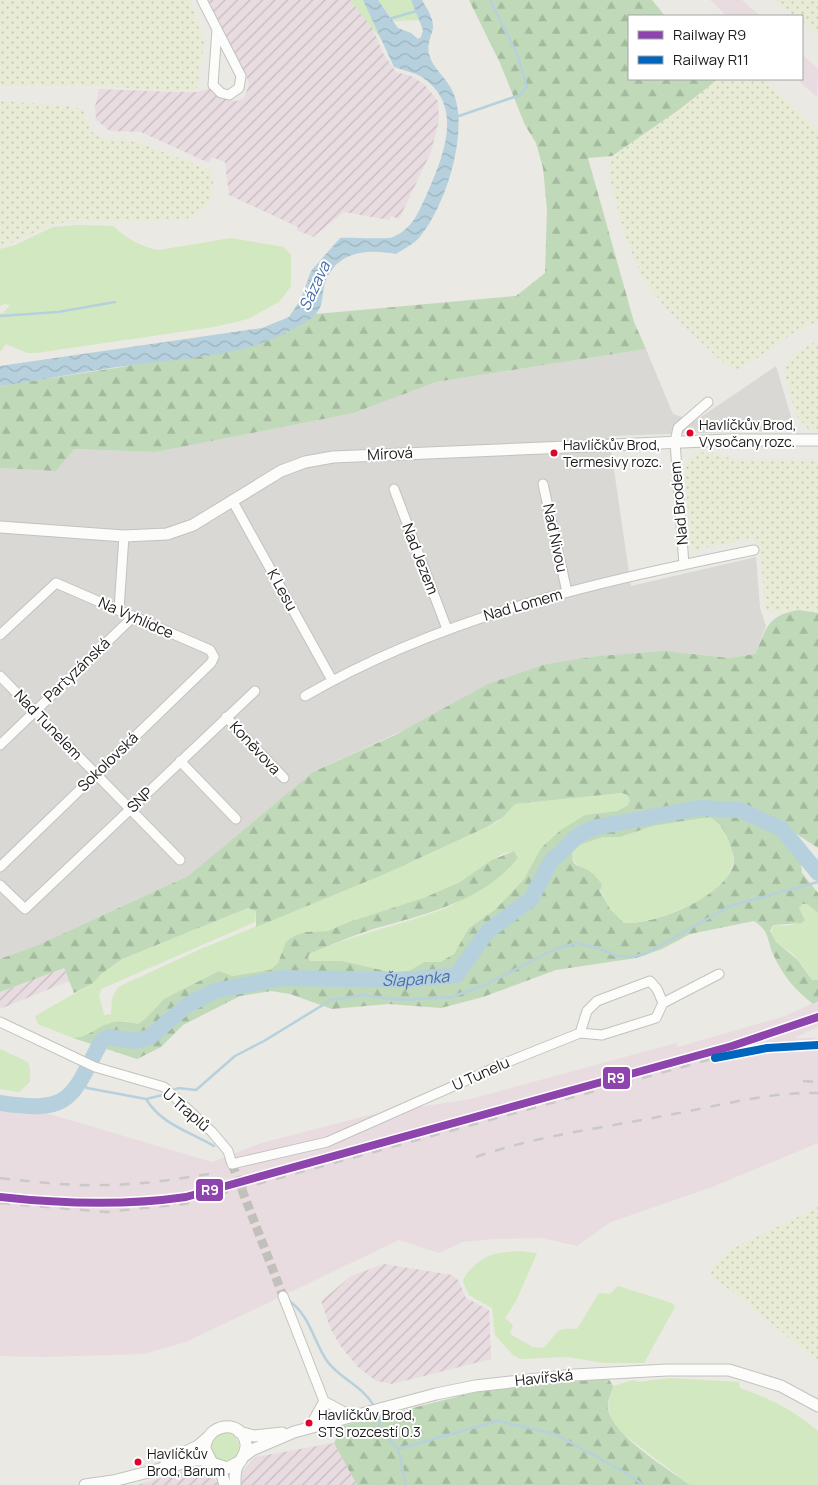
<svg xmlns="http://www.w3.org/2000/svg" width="818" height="1485" viewBox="0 0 818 1485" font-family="Manrope,sans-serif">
<defs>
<pattern id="industrial-furrows" width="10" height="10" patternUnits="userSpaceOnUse" patternTransform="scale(1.25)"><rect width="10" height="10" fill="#e8dce1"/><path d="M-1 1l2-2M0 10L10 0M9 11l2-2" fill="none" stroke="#c6bcc0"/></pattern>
<pattern id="farmland-dots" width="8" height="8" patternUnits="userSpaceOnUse" patternTransform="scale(1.25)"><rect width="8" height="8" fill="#e8ebd5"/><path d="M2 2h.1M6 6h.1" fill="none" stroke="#c6c9b6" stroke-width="1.8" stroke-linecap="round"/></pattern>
<pattern id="forest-firs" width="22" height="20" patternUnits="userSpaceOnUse" patternTransform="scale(1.25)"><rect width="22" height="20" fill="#c0d9b8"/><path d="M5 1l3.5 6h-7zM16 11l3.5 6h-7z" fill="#a4ba9e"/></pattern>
<pattern id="water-waves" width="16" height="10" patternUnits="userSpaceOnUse" patternTransform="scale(1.25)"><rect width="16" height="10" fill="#b6d1dd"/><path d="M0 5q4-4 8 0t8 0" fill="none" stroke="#9cb3bd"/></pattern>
</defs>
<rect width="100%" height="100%" fill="#eae9e3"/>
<!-- residential -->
<path fill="#d9d8d5" d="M646 349 673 414 695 421 776 366 795 430 609 436 631 586 756 557 760 608 766 626 755 654 729 658 666 651 546 664 313 772 188 876 38 945 0 959V468L56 471 74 449 156 452 354 413 436 382Z"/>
<!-- industrial -->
<path fill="url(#industrial-furrows)" d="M208 0H355L368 18 384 55 396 72 411 76 424 84 438 101 439 120 431 152 399 219 391 216 389 220 344 212 313 237 297 230 298 227 229 195 225 162 212 157 209 163 141 132 110 131 96 120 95 107 99 89 174 92H198L210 88 218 97 224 99 237 101 244 98 249 85 247 78Z
M64 968 69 981 0 1009V992Z
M384 1264 452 1275 458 1280 466 1298 489 1310 491 1359 392 1384 376 1381 358 1367 342 1348 331 1330 321 1301 351 1276Z
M334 1443 357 1485H241L242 1472 256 1457Z
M198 1467 206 1470 220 1485H137Z"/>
<!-- railway -->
<path fill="#e8dce1" d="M710 0H742L760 16H727Z
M802 54 818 69 817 97 797 79H802Z
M818 1001V1027L794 1038H818V1143L712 1187 611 1222 577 1246 542 1238 494 1239 463 1242 439 1253 399 1240 186 1342 144 1354 43 1357 0 1356V1110L23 1114 46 1113 212 1162 261 1143 374 1114 470 1099 676 1043 678 1047 785 1016Z"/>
<!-- farmland -->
<path fill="url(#farmland-dots)" d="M0 0H190L204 42 197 88 194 91 178 92 106 86H0Z
M776 0H818V35L802 22V16H795Z
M718 79H763L818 130V321L796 331 759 357 736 370 721 361 665 307 642 277 626 238 608 173 612 156 680 109Z
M0 101 71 106 83 110 90 129 95 135 104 139 136 142 208 169 212 173 213 183 209 201 198 213 188 218 149 221H78L52 224 0 248Z
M818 340V431L809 430 796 415 784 370 791 356Z
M708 452 737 460 818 461V613L799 610 767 612 765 610 761 558 753 537 691 551 685 466 687 460 694 453Z
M818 1207V1362L739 1296 712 1278 710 1273 713 1267 733 1248Z"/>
<!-- grass -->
<path fill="#d2e8c0" d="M350 0H363L385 44Z
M378 0H411L420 20 394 21Z
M78 225 114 226C124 238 144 248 159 250L231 238 284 247 291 255V286L280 301 248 319 214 327 36 353H27L6 344 0 352V313H3L10 305 5 304 0 306V249L15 245 53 227Z
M622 793 628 795 630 801 627 806 617 811 585 815 541 848 524 879 496 909 469 928 454 954 440 962H424L409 971 390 972 342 961H310L307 958 309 954C352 935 397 926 441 910 466 900 488 883 510 867L514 851 502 854 460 882 426 897 346 923 328 931 306 932 284 948 278 963 270 970 232 976 190 987 164 999 146 1018 138 1024 125 1021 109 1023 82 1038H73L38 1024 35 1016 93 983 100 974 122 959 248 908 256 910 255 922 101 989 99 995 104 1015 111 1014 112 998 118 987 203 948 385 874 496 823 515 804Z
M710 817C726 828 730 844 734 862 730 870 727 879 721 886 701 904 650 924 624 923L610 909 592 872C579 867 571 865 573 850L577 846 603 837H620L653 826Z
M802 904H807L818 913V980H812C807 971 798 957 789 951 781 946 776 943 771 934L773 925C782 926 798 926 805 920L799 908Z
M0 1049 28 1062 30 1069V1082L19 1092 0 1089Z
M518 1251 537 1253 516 1301 505 1318 513 1325 510 1334 533 1347 543 1348C559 1333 553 1327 577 1329L599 1293 610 1294 618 1286 672 1303 675 1307 644 1363H604L568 1357 520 1359 512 1354 495 1335 492 1308 469 1295 463 1282C464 1276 467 1273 471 1269 487 1253 497 1253 518 1251Z
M669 1378 739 1382 740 1388C770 1398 794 1411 818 1431V1485H690L622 1433 611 1418 608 1405 613 1386 634 1380 638 1382Z
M211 1447a14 14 0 1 1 28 0a14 14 0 1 1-28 0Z"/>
<!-- forest -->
<path fill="url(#forest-firs)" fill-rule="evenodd" d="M469 0H652L665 16H629V79H718L680 109 612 156 588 158 634 322 646 349 436 382 354 413 156 452 74 449 56 471 0 468V386L122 367 287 332 316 314 516 296 545 273 547 209 543 168 536 143 525 125 500 63Z
M799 610 818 613V848L763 812 768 828 782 836 800 853 802 873 818 893V913L807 904H802L799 908 805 920 802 923 773 925 770 931 776 942 798 960 812 980H818V1001L813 1004C796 991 783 976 774 956 766 940 771 932 754 921L690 934 662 949 636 958 556 970 483 997 441 1008 388 1004 332 1009 290 994 271 991 240 996 183 1025 161 1047 137 1059 73 1038C88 1038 96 1027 110 1023 119 1020 129 1022 138 1024L146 1018 164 999 219 971 232 976 270 970 278 963 286 942 294 936 306 932 328 931 346 923 426 897 460 882 492 860 514 851 518 858C482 902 425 914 373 929 352 936 330 945 309 954L308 958 310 961H342L390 972 409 971 424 962H440L454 954 469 928 496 909 524 879 541 848 561 830 585 815 617 811 627 806 630 801 628 795 622 793 515 804 503 817 487 827 385 874 256 927V911L248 908 122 959 101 974 93 983 74 993 64 968 0 992V959L38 945 188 876 313 772 395 735 488 684 546 664 599 656 666 651 729 658 755 654C767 628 767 615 799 610ZM710 817C721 824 726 833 730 845 731 850 735 858 734 863 726 897 655 925 624 923L610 909 600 891 602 884C598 880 595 875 591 872 579 864 570 869 573 850L577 846 603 837H620L653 826Z
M608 1378 613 1386C612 1392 608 1399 608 1405 606 1432 670 1470 690 1485H357L334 1443 343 1426 475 1392Z"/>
<!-- water -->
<path fill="url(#water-waves)" d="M363 0H378L398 28 411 33 418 39 421 37 423 30 411 0H422C427 9 436 21 432 32 430 39 427 45 429 54 432 68 447 78 453 92 470 131 445 209 418 239 412 245 403 249 396 254 370 249 340 250 327 278 321 289 325 304 316 314 310 321 295 328 287 332 237 358 178 359 124 366 83 372 41 380 0 386V366L262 328 289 317 301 299 311 271 340 238C349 237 387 240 393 237 414 228 420 209 429 189 445 152 464 103 420 76 412 72 402 70 394 67Z"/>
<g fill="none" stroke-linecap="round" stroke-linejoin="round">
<!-- stream -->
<path stroke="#b6d1dd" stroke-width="2.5" d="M389 19 420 10
M456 117 520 95 527 87 518 56 490 0
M0 316 58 312 115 302
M80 1081 87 1088 146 1099C162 1125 189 1131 214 1146
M172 1091 178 1088 196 1090 235 1056 264 1041 331 1000 363 995 400 1000 451 997 483 986 555 949 577 943 598 948 617 956 631 957 645 954 730 906 818 882
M146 1099 167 1094
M288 1300C310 1315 313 1340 327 1361 340 1379 363 1386 374 1406
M380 1417 379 1429 398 1449 406 1485
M398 1449 498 1421 555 1434 626 1473 643 1485"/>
<!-- river -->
<path stroke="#b6d1dd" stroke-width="16" id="s1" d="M0 1103C72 1114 71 1098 102 1040L109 1037 135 1041 150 1037 187 1005 215 991 282 978 403 980 457 975 487 932 531 899 551 861 580 834 597 827 699 808 740 810 782 829 818 873"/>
<!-- minor-tunnel -->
<path stroke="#c1c0bb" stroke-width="9" stroke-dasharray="9 4.5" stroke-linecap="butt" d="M232 1164 283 1296"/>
<defs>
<path id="minor" d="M202 0 241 76 239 88 229 95 221 93 213 85 217 29
M543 484 567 592
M394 489 447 629
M232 500 332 680
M684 565 675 442 678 428 708 402
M119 609 124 536
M0 635 56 583 210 650 214 657 211 663 0 867
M0 676 180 860
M305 696C445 615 598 582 754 550
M226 717 284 778
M0 745 134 616
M180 761 236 819
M0 885 25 909 255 691
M0 1022 95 1067 164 1087 212 1132 228 1151 232 1164 327 1142 510 1061 580 1033 602 1035 656 1018 663 1003 719 974
M580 1033 587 1011 597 1001 650 981 657 989 663 1003
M283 1296 324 1401 352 1416
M309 1428 324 1401"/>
<path id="tertiary" d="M0 527 124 536 167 534 193 525 281 471 305 462 333 457 729 440H818
M239 1432 254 1436 282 1433
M243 1457 252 1450 294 1432 436 1394 475 1386 574 1375 667 1370H729L781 1386 818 1406
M166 1462 198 1446 207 1438
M214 1465 221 1471 225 1485
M85 1485 113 1481 195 1460H203L212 1463
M235 1485C235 1480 235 1474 236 1469 239 1460 247 1455 246 1444 242 1417 205 1424 205 1449L212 1463 227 1468 241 1461"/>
</defs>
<!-- minor casing -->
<use href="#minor" stroke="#c2c2bf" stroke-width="11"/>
<!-- tertiary casing -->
<use href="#tertiary" stroke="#c2c2bf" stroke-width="13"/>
<!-- minor -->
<use href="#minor" stroke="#fcfcfb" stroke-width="9"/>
<!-- tertiary -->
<use href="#tertiary" stroke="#fcfcfb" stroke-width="11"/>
<!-- rail -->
<path stroke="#c9c9c8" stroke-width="2.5" stroke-dasharray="10 10" stroke-linecap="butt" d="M803 1081 818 1082
M476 1157C536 1136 601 1128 663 1116 714 1107 766 1092 818 1093
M0 1178C34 1182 69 1186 104 1185 141 1185 178 1179 215 1173
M0 1203 106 1212 185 1204 715 1058"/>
<defs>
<path id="rail-1" d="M0 1197C63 1204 124 1206 186 1197L732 1046 818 1017"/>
<path id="rail-2" d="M715 1058 767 1048 818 1045"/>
</defs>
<!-- rail-1 casing -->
<use href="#rail-1" stroke="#fff" stroke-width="11"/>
<!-- rail-2 casing -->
<use href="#rail-2" stroke="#fff" stroke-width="11"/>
<!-- rail-1 -->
<use href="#rail-1" stroke="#8e44ad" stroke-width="8"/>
<!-- rail-2 -->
<use href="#rail-2" stroke="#0065bd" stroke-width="8"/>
</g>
<!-- markers -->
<g fill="#e4002b" stroke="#fff" stroke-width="2">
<circle cx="690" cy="433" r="4.5"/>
<circle cx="554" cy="453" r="4.5"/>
<circle cx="309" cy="1423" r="4.5"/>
<circle cx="138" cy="1462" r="4.5"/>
</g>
<g text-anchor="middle" stroke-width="4" stroke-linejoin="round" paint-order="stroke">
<!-- bus labels -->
<g font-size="14" fill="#1b1b1b" stroke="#fff" text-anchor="start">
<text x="699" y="430">Havlíčkův Brod,<tspan x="699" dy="17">Vysočany rozc.</tspan></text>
<text x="563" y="450">Havlíčkův Brod,<tspan x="563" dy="17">Termesivy rozc.</tspan></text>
<text x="318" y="1420">Havlíčkův Brod,<tspan x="318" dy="17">STS rozcestí 0.3</tspan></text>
<text x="147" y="1459">Havlíčkův<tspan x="147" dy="17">Brod, Barum</tspan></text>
</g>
<!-- street labels -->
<g font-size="15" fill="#1b1b1b" stroke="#fff">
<text transform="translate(390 454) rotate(-3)" y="5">Mírová</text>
<text transform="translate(679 503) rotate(-95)" y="5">Nad Brodem</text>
<text transform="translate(555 538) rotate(78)" y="5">Nad Nivou</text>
<text transform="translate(420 559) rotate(69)" y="5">Nad Jezem</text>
<text transform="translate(282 590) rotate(61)" y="5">K Lesu</text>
<text transform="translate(523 605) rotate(-16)" y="5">Nad Lomem</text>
<text transform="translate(136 618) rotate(24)" y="5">Na Vyhlídce</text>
<text transform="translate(77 670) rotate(-44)" y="5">Partyzánská</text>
<text transform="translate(48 725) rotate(46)" y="5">Nad Tunelem</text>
<text transform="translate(255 748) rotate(47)" y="5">Koněvova</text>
<text transform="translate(108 762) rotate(-44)" y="5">Sokolovská</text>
<text transform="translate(140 800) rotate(-44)" y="5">SNP</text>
<text transform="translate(481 1074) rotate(-24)" y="5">U Tunelu</text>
<text transform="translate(186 1110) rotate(41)" y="5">U Traplů</text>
<text transform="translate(544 1378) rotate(-6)" y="5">Havířská</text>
</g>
<!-- water labels -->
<g font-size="16" font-style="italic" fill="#486da9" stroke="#fff">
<text transform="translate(314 286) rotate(-65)" y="6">Sázava</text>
<text dy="6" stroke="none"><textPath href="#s1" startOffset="468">Šlapanka</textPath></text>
</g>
</g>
<g stroke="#fff" stroke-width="2">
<rect x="602" y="1066" width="29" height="24" rx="5" fill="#8e44ad"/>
<rect x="195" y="1178" width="29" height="24" rx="5" fill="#8e44ad"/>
</g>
<g font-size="14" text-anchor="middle" font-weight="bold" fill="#fff">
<text x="616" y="1083">R9</text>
<text x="210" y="1195">R9</text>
</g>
<!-- legend -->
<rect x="628" y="15" width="175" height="65" fill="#ffffff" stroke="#a4a4a4"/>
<rect x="638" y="31" width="25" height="8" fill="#8e44ad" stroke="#a4a4a4"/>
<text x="673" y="40" font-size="15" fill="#1b1b1b">Railway R9</text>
<rect x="638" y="56" width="25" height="8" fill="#0065bd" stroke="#a4a4a4"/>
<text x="673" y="65" font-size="15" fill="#1b1b1b">Railway R11</text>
</svg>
